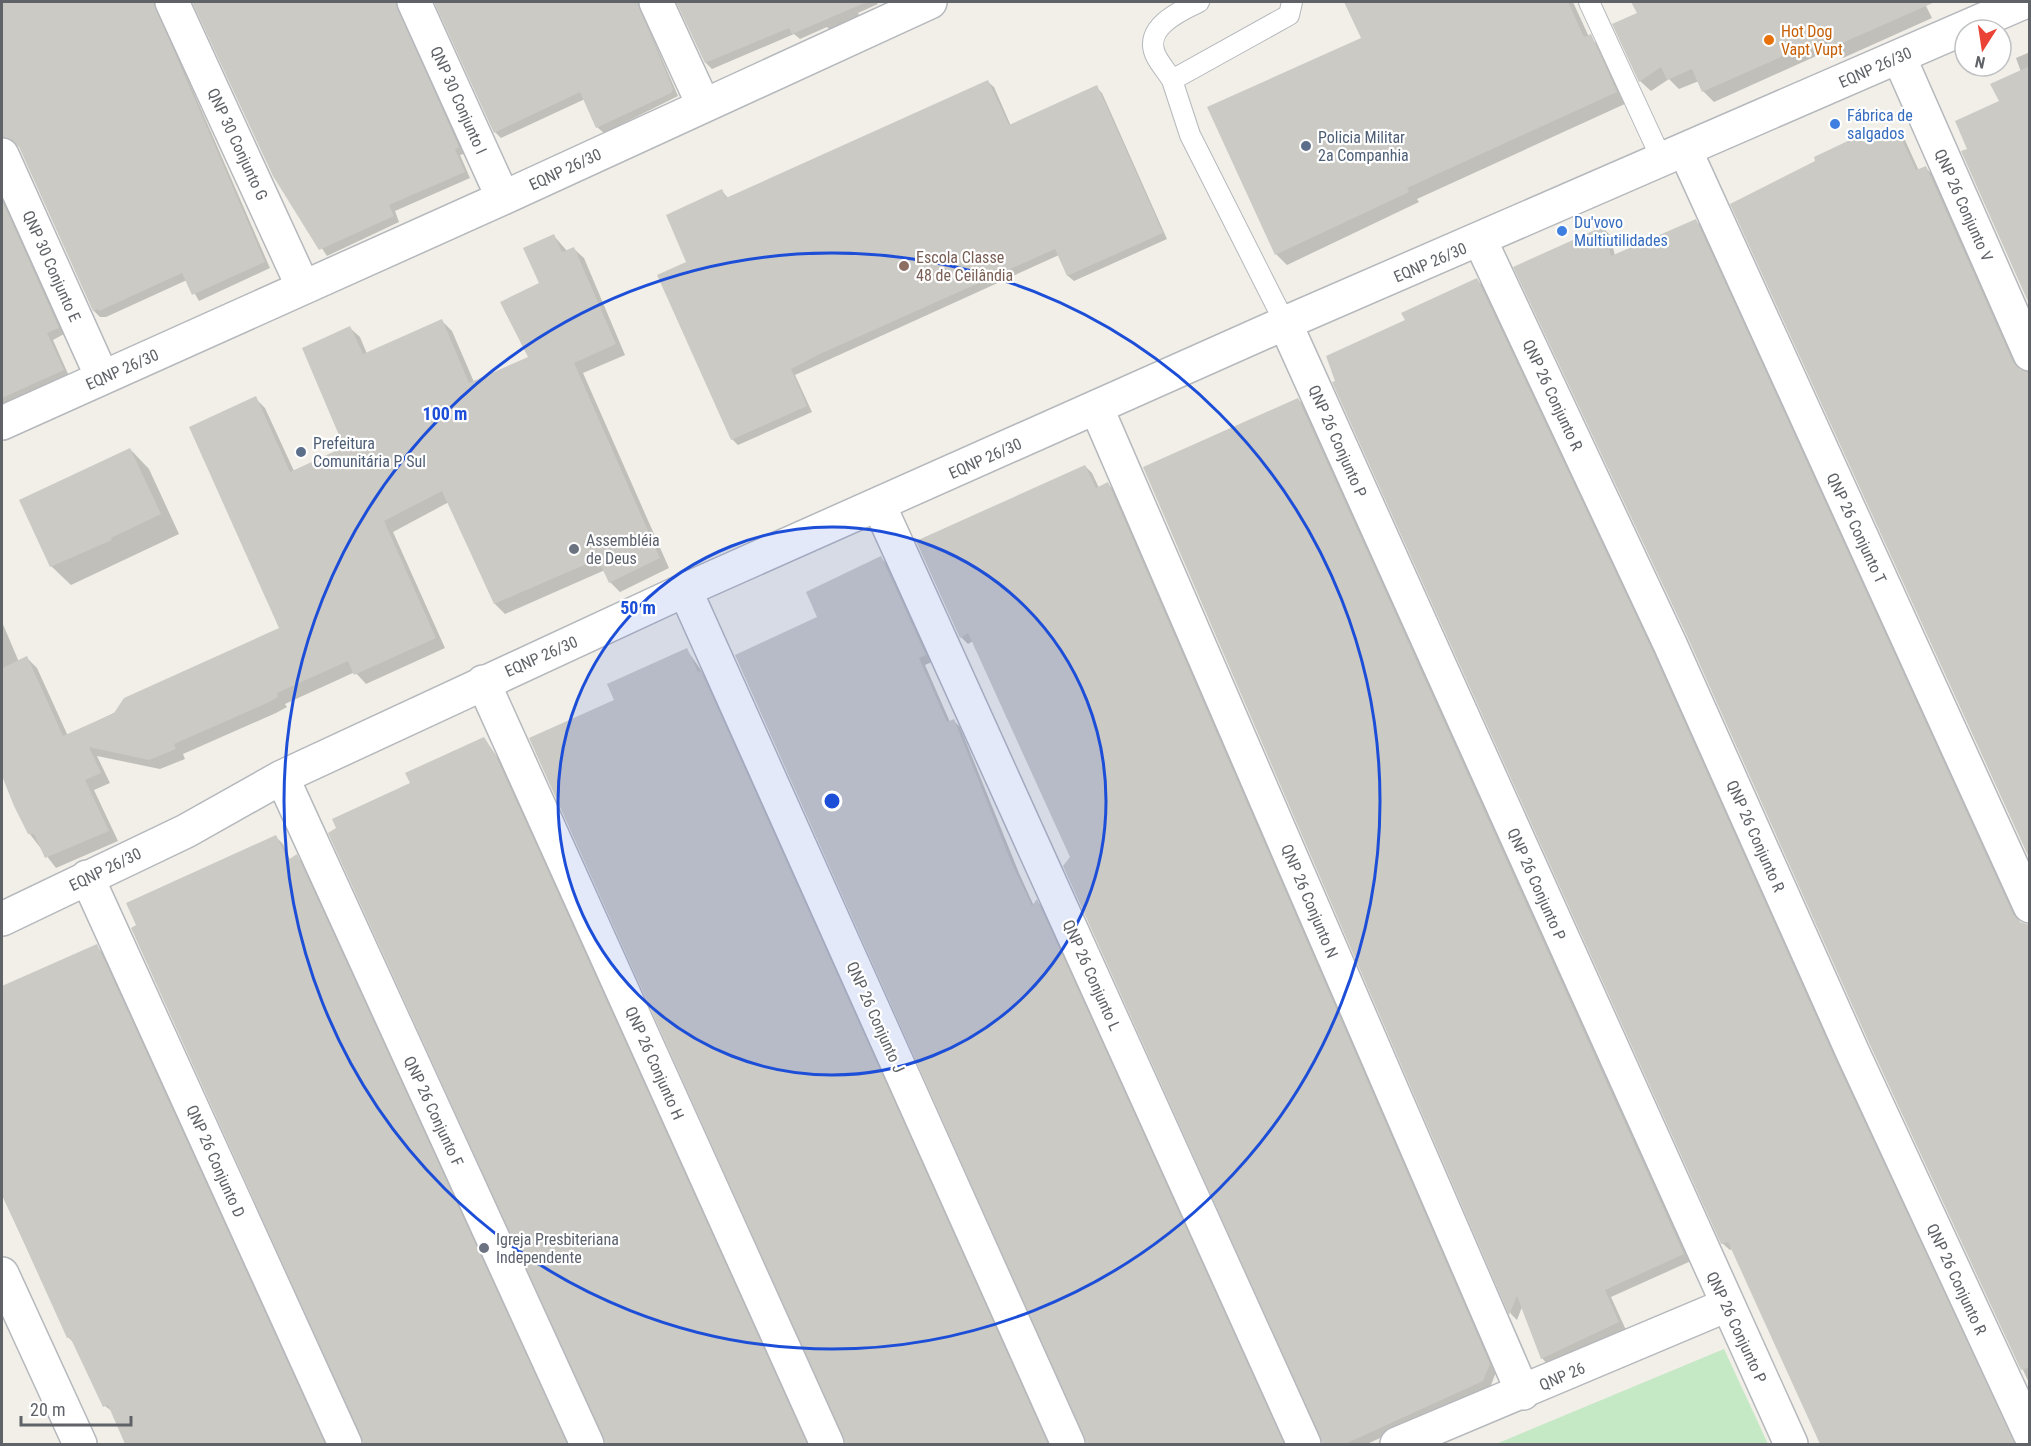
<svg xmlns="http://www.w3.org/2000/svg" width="2031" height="1446" viewBox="0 0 2031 1446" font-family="'Roboto Condensed',sans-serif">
<rect width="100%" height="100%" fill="#f1efe8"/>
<!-- green -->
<path fill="#c5e8c5" d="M1724 1349 1768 1444H1496Z"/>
<!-- shadow -->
<path fill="#0003" d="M2 2H161V17L270 268 199 301 187 280 106 317H100L94 311 20 146 11 142 2 143Z
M194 2H403L402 17 464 154 460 155 470 178 395 211 399 222 327 256 274 175Z
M436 2H645L644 17 678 96 604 133 597 127 585 99 501 138 495 132Z
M678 2H876L878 4 858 13 862 21 834 34 827 27 800 39 794 34 712 69 706 63Z
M1346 2H1573L1589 37 1601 47 1627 103 1417 199 1419 202 1287 265 1276 254 1363 39Z
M1633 2H1924L1932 18 1843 58 1834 48 1714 102 1703 91 1699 81 1679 89 1669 79 1651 91 1640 81 1639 14Z
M2030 52V303L1969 150 2021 72 2016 58Z
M988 82 994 87 1011 126 1096 87 1102 93 1167 239 1074 281 1068 276 1059 255 795 375 812 412 738 445 732 439 688 262 722 191 728 198Z
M1890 130 1905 140 1919 171 1926 168 1933 175 2020 370 2030 856Z
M2 194 64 334 53 340 69 376 3 406Z
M1696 221 1703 228 2020 923 2030 926V1385L1871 1045 1688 636 1603 228 1610 235 1615 256Z
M554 236 567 251 574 249 584 258 625 355 583 373 669 568 620 592 610 582 605 570 505 614 495 604 449 502 393 532 445 648 366 684 355 672 285 704 287 707 276 713 183 754 185 759 160 769 97 756 110 783 94 790 118 841 56 868 29 833 2 772V622L19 662 27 658 37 668 68 736 281 629 255 398 265 408 294 471 346 448 350 328 360 337 367 354 442 321 452 331 474 382 530 357 541 284Z
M1477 280 1484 287 1660 660 1842 1069 2017 1444H1822L1732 1249 1730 1250 1722 1243 1407 321Z
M1298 399 1305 407 1691 1261 1611 1297 1626 1330 1549 1366 1542 1358 1522 1307 1517 1320 1511 1314 1145 468Z
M130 449 149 469 179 534 71 585 51 566Z
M1085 466 1092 473 1099 488 1108 484 1115 491 1496 1372 1490 1388 1367 1444H1326L1323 1442 1071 857 973 641 968 644 961 637Z
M881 558 888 565 932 662 925 665 950 722 953 720 960 727 1019 873 1034 906 1037 901 1043 908 1288 1444H1088L819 618Z
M687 650 707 679 1050 1444H868L856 1417 616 701Z
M484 739 501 762 809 1443 806 1444H607L412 784Z
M276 837 283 844 290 860 296 856 303 863 569 1444H365Z
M96 946 103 953 327 1444H126L113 1412 105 1406 75 1344 68 1337 2 1195V988Z"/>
<!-- building -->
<path fill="#cccac5" d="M2 2H153L265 262 192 295 182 273 99 311 98 309 93 311 19 147 12 140 2 137Z
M192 2H395L459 147 455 149 465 172 389 205 394 216 319 250 273 176Z
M434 2H637L673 89 671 93 596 128 580 92 494 133Z
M676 2H867L792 34 789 28 705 63Z
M1344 2H1568L1584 37 1591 34 1617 92 1407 188 1409 192 1275 255 1207 107 1361 38Z
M1631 2H1935L1831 48 1826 37 1702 92 1692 69 1667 80 1661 67 1639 82 1612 24 1637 13Z
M2030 66V306L1961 151 1967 149 1955 121 1999 101 1990 84Z
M988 80 1009 125 1097 85 1163 233 1067 276 1055 249 820 354 791 369 807 406 731 440 657 275 686 262 666 215 722 189 726 198Z
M1890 128 1893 133 1898 131 1916 170 1926 166 2013 362 2019 369 2030 372V860L1730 204 1815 161 1814 157 1871 130Z
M2 200 59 328 47 333 64 370 2 398Z
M1696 219 2013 914 2020 922 2030 925V1367L2021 1370 1870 1045 1687 636 1513 267 1604 226 1611 256Z
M554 234 562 252 574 247 616 344 574 363 660 558 609 583 598 559 494 604 442 491 384 521 436 638 354 675 348 661 277 693 278 697 265 704 174 744 176 749 149 760 89 747 101 773 85 780 109 831 45 858 34 834H28L14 806 2 776V668L27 656 63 736 114 713 124 698 279 628 189 427 256 396 290 472 344 447 302 348 350 326 363 354 442 319 469 383 528 357 500 302 539 283 523 248Z
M1477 278 1653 652 1836 1061 2015 1444H1820L1728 1242 1721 1244 1332 382 1335 381 1326 356 1405 320 1401 313Z
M1298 398 1684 1254 1605 1290 1619 1322 1541 1359 1517 1296 1509 1315 1143 467Z
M130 448 161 514 111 538 112 540 50 567 19 500Z
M1085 465 1096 488 1108 482 1490 1364 1483 1381 1345 1444H1323L1063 866 1070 857 968 633 960 638 916 541Z
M881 556 926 655 919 658 947 722 954 719 1012 864 1032 906 1037 899 1284 1444H1087L735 655 817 617 806 592Z
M687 648 698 672 701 671 1048 1444H846L529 738 614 700 607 684Z
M484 737 495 754 807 1444H606L328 833 336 828 332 819 410 783 405 773Z
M276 835 288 860 297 854 567 1444H364L131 928 136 925 126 903Z
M97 944 325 1444H125L108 1405 103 1407 70 1337 67 1338 2 1194V986Z"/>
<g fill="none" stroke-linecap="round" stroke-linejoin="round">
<defs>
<path id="service" d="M1589 2 1662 160
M1172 80C1167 72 1160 64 1156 56 1142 28 1180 11 1199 2
M1285 323 1190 135 1172 80 1289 15 1292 2"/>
<path id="minor" d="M172 2 303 287
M414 2 503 198
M656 2 703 104
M1899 57 2030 354
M1685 150 2030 906
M2 155 102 377
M1480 240 1670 644 1853 1053 2030 1434
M1285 323 1791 1444
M1097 409 1523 1393
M2 423 503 198 930 2
M879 505 1304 1444
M685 590 1068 1444
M483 682 827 1444
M282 777 587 1444
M87 877 345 1444
M2 919 186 831 282 777 685 590 1285 323 2024 2
M1397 1444 1727 1305"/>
<path id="tertiary" d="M2 1274 80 1444"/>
</defs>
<!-- service casing -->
<use href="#service" stroke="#b5b8bc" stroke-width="22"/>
<!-- minor casing -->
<use href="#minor" stroke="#b5b8bc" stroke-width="36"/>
<!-- tertiary casing -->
<use href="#tertiary" stroke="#b5b8bc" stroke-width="36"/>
<!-- service -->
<use href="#service" stroke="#fff" stroke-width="20"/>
<!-- minor -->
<use href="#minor" stroke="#fff" stroke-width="33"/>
<!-- tertiary -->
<use href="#tertiary" stroke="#fff" stroke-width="33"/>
</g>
<!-- distance rings -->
<circle cx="832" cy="801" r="274" fill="#1d4ed8" fill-opacity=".12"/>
<g fill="none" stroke="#1d4ed8" stroke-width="3">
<circle cx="832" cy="801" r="274"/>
<circle cx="832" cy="801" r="548"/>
</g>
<!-- markers -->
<circle fill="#e8710a" stroke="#fff" stroke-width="2" cx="1769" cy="40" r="6"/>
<g fill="#3f7fe0" stroke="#fff" stroke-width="2">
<circle cx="1835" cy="124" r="6"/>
<circle cx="1562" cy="231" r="6"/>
</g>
<g fill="#5c6f8a" stroke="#fff" stroke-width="2">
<circle cx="1306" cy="146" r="6"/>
<circle cx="301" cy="452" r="6"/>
</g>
<circle fill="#8d6e63" stroke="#fff" stroke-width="2" cx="904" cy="266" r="6"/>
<g fill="#6b7280" stroke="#fff" stroke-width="2">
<circle cx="574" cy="549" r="6"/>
<circle cx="484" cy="1248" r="6"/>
</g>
<g text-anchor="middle" stroke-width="4.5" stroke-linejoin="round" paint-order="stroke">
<!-- food labels -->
<g font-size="16" fill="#c56008" stroke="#fff" text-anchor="start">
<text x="1781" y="37">Hot Dog<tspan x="1781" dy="18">Vapt Vupt</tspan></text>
</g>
<!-- street labels -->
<g font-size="16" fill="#5f6368" stroke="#fff">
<text transform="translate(1875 67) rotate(-24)" y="6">EQNP 26/30</text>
<text transform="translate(459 100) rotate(66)" y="6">QNP 30 Conjunto I</text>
<text transform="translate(238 144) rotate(65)" y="6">QNP 30 Conjunto G</text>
<text transform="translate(565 169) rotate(-25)" y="6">EQNP 26/30</text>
<text transform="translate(1964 205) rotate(66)" y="6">QNP 26 Conjunto V</text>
<text transform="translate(1430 262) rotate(-23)" y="6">EQNP 26/30</text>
<text transform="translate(52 266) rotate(66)" y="6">QNP 30 Conjunto E</text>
<text transform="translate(122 369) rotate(-24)" y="6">EQNP 26/30</text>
<text transform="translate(1553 395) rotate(65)" y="6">QNP 26 Conjunto R</text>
<text transform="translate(1338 441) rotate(66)" y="6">QNP 26 Conjunto P</text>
<text transform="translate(985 458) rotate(-24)" y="6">EQNP 26/30</text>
<text transform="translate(1857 528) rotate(65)" y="6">QNP 26 Conjunto T</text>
<text transform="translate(541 656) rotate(-24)" y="6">EQNP 26/30</text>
<text transform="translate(1756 836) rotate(66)" y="6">QNP 26 Conjunto R</text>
<text transform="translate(105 869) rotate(-26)" y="6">EQNP 26/30</text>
<text transform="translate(1537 884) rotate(66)" y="6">QNP 26 Conjunto P</text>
<text transform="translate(1310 901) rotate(67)" y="6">QNP 26 Conjunto N</text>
<text transform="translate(1092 975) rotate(66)" y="6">QNP 26 Conjunto L</text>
<text transform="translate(876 1017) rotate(66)" y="6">QNP 26 Conjunto J</text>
<text transform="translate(655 1063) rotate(66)" y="6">QNP 26 Conjunto H</text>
<text transform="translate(434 1111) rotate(65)" y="6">QNP 26 Conjunto F</text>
<text transform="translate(216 1161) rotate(66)" y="6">QNP 26 Conjunto D</text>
<text transform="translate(1957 1279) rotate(65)" y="6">QNP 26 Conjunto R</text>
<text transform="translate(1737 1327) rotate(65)" y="6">QNP 26 Conjunto P</text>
<text transform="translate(1562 1376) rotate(-23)" y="6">QNP 26</text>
</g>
<!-- shop labels -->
<g font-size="16" fill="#366cbe" stroke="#fff" text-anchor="start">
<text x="1847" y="121">Fábrica de<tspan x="1847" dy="18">salgados</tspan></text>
<text x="1574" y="228">Du'vovo<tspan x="1574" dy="18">Multiutilidades</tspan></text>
</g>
<!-- service labels -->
<g font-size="16" fill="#4e5e75" stroke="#fff" text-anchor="start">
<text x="1318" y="143">Policia Militar<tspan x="1318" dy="18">2a Companhia</tspan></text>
<text x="313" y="449">Prefeitura<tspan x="313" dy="18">Comunitária P Sul</tspan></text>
</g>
<!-- education labels -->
<g font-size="16" fill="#785e54" stroke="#fff" text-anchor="start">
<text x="916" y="263">Escola Classe<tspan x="916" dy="18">48 de Ceilândia</tspan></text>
</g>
<!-- worship labels -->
<g font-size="16" fill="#5b616d" stroke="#fff" text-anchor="start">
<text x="586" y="546">Assembléia<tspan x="586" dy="18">de Deus</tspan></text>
<text x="496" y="1245">Igreja Presbiteriana<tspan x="496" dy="18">Independente</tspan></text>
</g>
</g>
<circle cx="832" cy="801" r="9" fill="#1d4ed8" stroke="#fff" stroke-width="3"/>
<g font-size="18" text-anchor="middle" font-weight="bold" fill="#1d4ed8" stroke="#fff" stroke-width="4.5" stroke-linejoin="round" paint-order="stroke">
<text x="445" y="420">100 m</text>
<text x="638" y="614">50 m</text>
</g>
<!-- border -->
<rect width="2031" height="1446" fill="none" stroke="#5f6368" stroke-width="6"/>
<!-- north arrow -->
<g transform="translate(1983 48) rotate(192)"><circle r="28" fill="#ffffff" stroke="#bfc1c3" stroke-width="1.5"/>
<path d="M0-4.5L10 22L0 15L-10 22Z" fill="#ea4335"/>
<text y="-9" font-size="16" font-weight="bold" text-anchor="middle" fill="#5f6368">N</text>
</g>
<!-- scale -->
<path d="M21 1416v9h110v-9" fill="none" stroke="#5f6368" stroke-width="3"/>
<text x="30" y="1416" font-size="18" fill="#5f6368" stroke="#ffffff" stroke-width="4.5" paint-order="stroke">20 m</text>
</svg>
